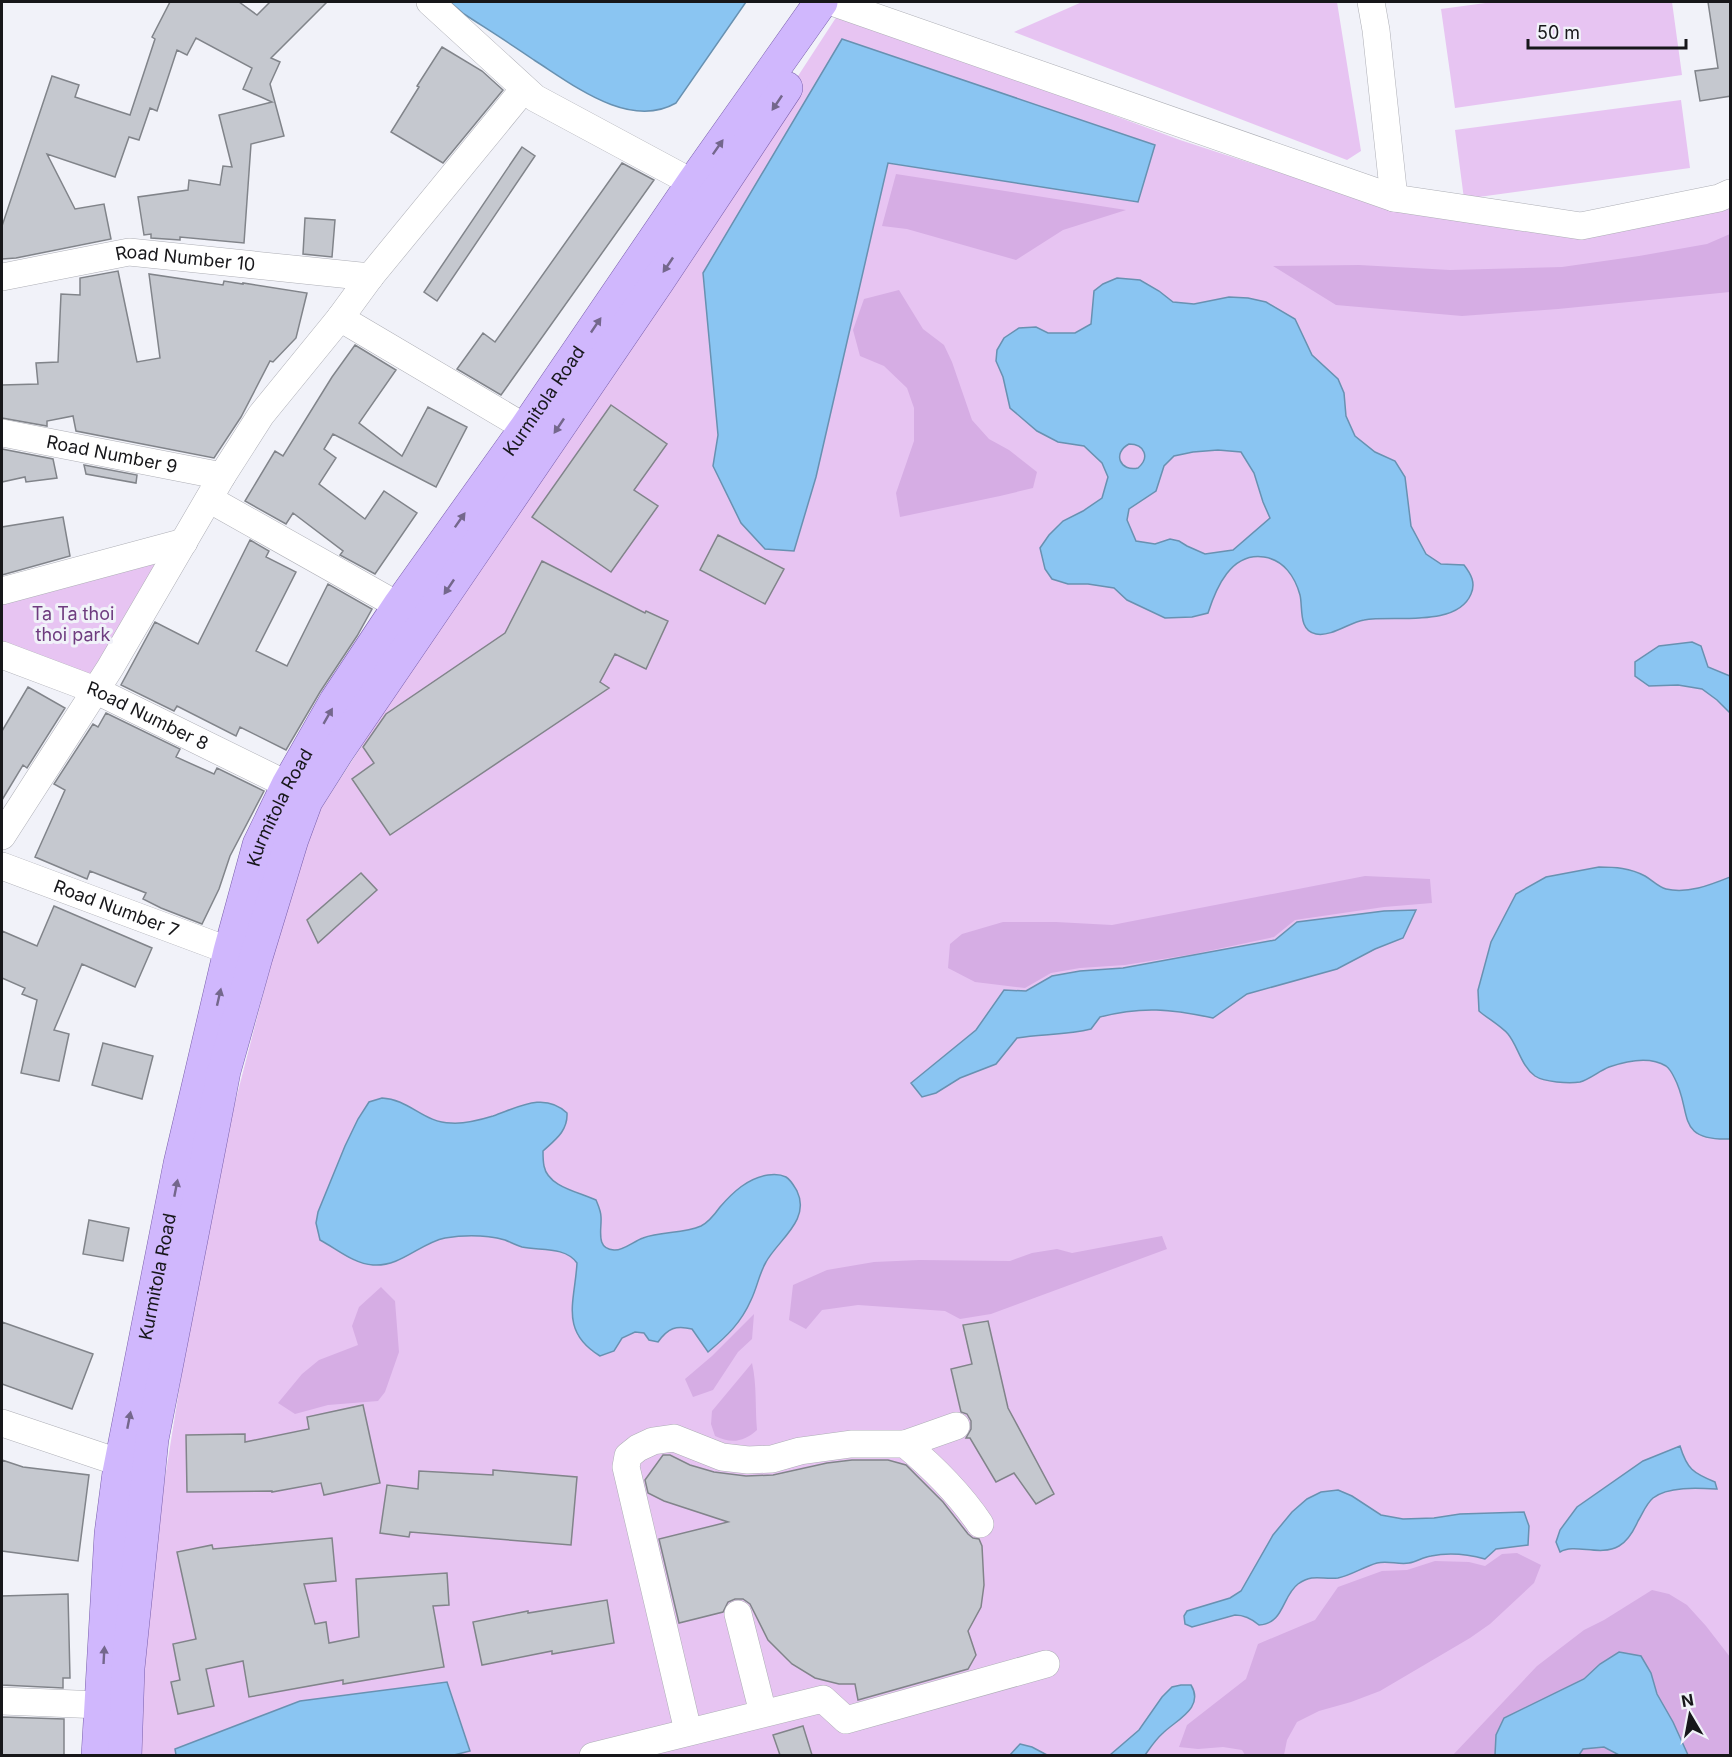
<svg xmlns="http://www.w3.org/2000/svg" width="1732" height="1757" viewBox="0 0 1732 1757" font-family="Inter,sans-serif">
<rect width="100%" height="100%" fill="#f1f2f9"/>
<!-- green -->
<path fill="#e7c4f2" d="M1082 2H1337L1361 151 1347 160 1014 32Z
M1493 2H1672L1682 75 1455 108 1441 9Z
M839 13 1180 140 1389 208 1580 234 1730 201V1755L141 1756 137 1653 209 1203 305 833Z
M1681 100 1690 168 1464 199 1455 130Z
M172 550 94 682 2 648V595Z"/>
<!-- forest -->
<path fill="#d6ade4" d="M896 174 1126 210 1063 230 1016 260 907 229 882 226Z
M1730 234V292L1558 309 1462 316 1336 305 1273 266 1359 265 1450 270 1562 267 1639 256 1707 244Z
M899 290 923 329 944 345 952 362 972 420 989 439 1009 450 1037 472 1033 488 1000 496 900 517 896 493 914 441V408L907 388 884 366 860 356 853 330 864 299Z
M1365 876 1430 879 1432 903 1384 907 1295 920 1274 937 1194 954 1125 965 1080 968 1051 973 1025 988 975 982 948 968 950 944 962 934 1003 922H1056L1112 925Z
M1162 1236 1167 1249 991 1314 960 1319 945 1311 858 1305 822 1310 806 1329 789 1320 793 1285 827 1270 874 1262 919 1260 1010 1261 1032 1253 1057 1249 1072 1253Z
M381 1287 395 1301 399 1352 385 1392 378 1401 328 1405 295 1414 278 1403 302 1374 319 1360 358 1345 352 1326 359 1307Z
M754 1314 752 1339 738 1352 713 1390 693 1397 685 1379 712 1356Z
M752 1363C757 1385 755 1407 757 1430 744 1442 731 1444 715 1436L711 1424 712 1411Z
M1517 1553 1541 1565 1534 1583 1490 1624 1470 1638 1380 1691 1351 1702 1319 1711 1297 1722 1287 1740 1284 1755H1245L1242 1750 1223 1747 1198 1749 1179 1747 1187 1725 1246 1679 1258 1644 1315 1620 1338 1587 1382 1571 1407 1570 1435 1561 1469 1562 1485 1566 1502 1554Z
M1652 1590 1669 1594 1687 1605 1706 1626 1730 1657V1755L1452 1756 1537 1666 1584 1630 1604 1620Z"/>
<!-- water -->
<path fill="#8ac5f2" stroke="#6891b1" stroke-width="1.5" fill-rule="evenodd" d="M450 2H746L676 103C629 130 572 84 534 60 511 44 487 29 464 14Z
M842 39 1155 145 1138 202 888 163 816 477 794 551 765 549 741 523 713 466 718 435 703 273Z
M1117 278 1140 280 1159 291 1173 302 1194 304 1229 297 1248 298 1266 302 1295 319 1312 355 1338 379 1344 393 1346 416 1355 436 1375 452 1395 461 1405 477 1411 526 1426 554 1441 564 1464 565C1471 574 1476 583 1471 594 1457 628 1393 615 1364 620 1350 622 1332 637 1316 634 1298 631 1303 607 1300 595 1295 577 1284 560 1264 557 1231 552 1216 588 1208 613L1192 617 1165 618 1127 600 1114 588 1088 584H1068L1052 579 1045 569 1040 548 1049 535 1063 521 1083 511 1102 498 1108 477 1102 463 1084 446 1058 442 1037 431 1010 408 1003 377 996 361 997 350 1004 338 1019 328 1036 327 1048 333H1075L1091 324 1094 291 1103 284ZM1129 444C1145 444 1150 458 1138 468 1120 472 1112 453 1129 444ZM1218 450 1241 452 1254 473 1263 502 1270 518 1233 550 1205 554 1187 546 1179 541 1170 539 1155 544 1136 541 1127 520 1129 509 1156 491 1164 466 1174 456 1193 452Z
M1692 642 1701 646 1708 667 1730 676V713L1717 700 1702 689 1678 685 1649 686 1635 676V662L1659 646Z
M1599 867C1615 867 1630 868 1645 876 1652 880 1658 887 1666 889 1688 894 1710 885 1730 877V1139C1674 1141 1693 1112 1674 1077 1672 1073 1670 1069 1666 1066 1650 1056 1626 1061 1609 1067 1599 1071 1590 1079 1580 1082 1569 1084 1544 1082 1535 1076 1521 1066 1518 1046 1508 1034 1501 1026 1487 1018 1479 1011L1478 990 1491 942 1516 894 1546 877Z
M1416 910 1403 938 1375 949 1337 969 1247 994 1213 1018C1171 1009 1142 1006 1100 1017L1091 1029C1067 1035 1042 1034 1017 1038L996 1064 960 1078 936 1093 922 1097 911 1083 976 1030 1004 990 1026 991 1052 976 1080 971 1123 968 1275 940 1297 922 1384 911Z
M382 1098C409 1099 424 1123 451 1123 464 1124 480 1120 493 1116 517 1108 544 1091 567 1113 568 1131 555 1140 543 1151 543 1156 543 1161 544 1166 548 1187 579 1192 596 1200 598 1205 601 1211 601 1217 602 1229 595 1249 614 1250 623 1251 634 1241 643 1238 661 1231 683 1234 701 1226 709 1222 715 1214 720 1207 733 1192 748 1178 768 1175 775 1174 780 1174 786 1177 791 1180 794 1186 797 1191 811 1220 778 1240 766 1262 759 1274 757 1288 751 1300 741 1323 727 1336 708 1352L692 1329C676 1325 668 1328 658 1342L649 1340 644 1333 635 1332 622 1338 614 1351 600 1356C559 1331 575 1301 577 1263 565 1246 539 1251 522 1247 516 1245 510 1242 505 1240 486 1235 464 1235 445 1238 420 1243 401 1267 373 1265 354 1264 337 1249 320 1240L316 1223 318 1212 345 1146 358 1119 369 1102Z
M1680 1446C1687 1469 1693 1473 1715 1482L1717 1489C1699 1488 1668 1486 1653 1498 1646 1504 1643 1513 1638 1521 1634 1530 1628 1541 1619 1546 1600 1557 1575 1543 1560 1552L1556 1542 1560 1530 1577 1507 1643 1461Z
M1338 1490 1352 1496 1381 1515 1403 1519 1434 1518 1460 1514 1524 1512 1529 1526 1528 1545 1496 1549 1485 1559C1467 1554 1450 1552 1431 1556 1423 1557 1416 1562 1409 1563 1398 1565 1388 1560 1377 1563 1363 1567 1352 1575 1338 1578 1322 1580 1314 1573 1298 1584 1282 1596 1284 1624 1259 1625 1252 1619 1245 1615 1235 1615L1192 1627 1185 1624 1184 1616 1187 1611 1230 1598 1241 1591 1273 1535 1292 1512 1307 1499 1321 1492Z
M1619 1652 1641 1656 1651 1673 1657 1694 1673 1722 1688 1755H1619L1604 1747 1583 1749 1579 1755H1495L1496 1735 1504 1718 1584 1679 1600 1664Z
M447 1682 470 1751 454 1755H176L175 1749 300 1701Z
M1181 1685H1191C1205 1708 1176 1720 1163 1733 1156 1739 1150 1748 1145 1755H1110L1139 1730 1162 1697 1172 1687Z
M1020 1744 1032 1747 1047 1755H1010Z"/>
<!-- building -->
<path fill="#c5c8cf" stroke="#81848a" stroke-width="1.5" d="M170 2H239L257 15 270 2H327L271 58 280 62 270 84 284 136 251 144 244 243 180 237V240L151 238V234L144 235 138 197 188 190 189 180 220 185 223 166 232 167 219 115 272 102 243 89 252 68 196 38 187 55 177 50 157 111 150 108 139 140 129 137 115 177 47 154 75 209 104 204 111 239 16 258 2 259V226L52 76 79 85 75 97 130 115 155 39 152 37Z
M1708 2H1731V96L1700 101 1695 71 1718 68Z
M442 47 482 71 503 90 443 163 391 132 419 87 417 86Z
M522 147 535 156 437 301 424 292Z
M622 163 654 180 501 395 457 369 483 333 495 342Z
M305 218 335 220 332 257 303 254Z
M118 271 137 362 160 358 149 274 223 285 224 281 243 284V283L307 293 296 338 273 362 270 361 241 417 214 458 76 431 73 416 47 421V426L2 418V385L38 384 36 363 58 362 61 294 80 295V278Z
M355 345 396 370 359 423 402 456 428 407 467 427 436 487 333 434 324 449 336 458 319 484 365 519 384 491 417 513 375 574 340 555 343 551 293 513 286 524 245 501 275 451 283 456 332 377Z
M611 405 667 444 634 490 658 506 611 572 532 517Z
M2 449 53 459 57 478 26 482 25 477 2 482Z
M84 465 137 475 136 483 86 474Z
M63 517 70 556 2 575V527Z
M718 535 784 569 765 604 700 570Z
M250 540 269 551 266 557 296 572 256 651 287 666 328 584 372 609 357 636 320 692 286 750 240 727 236 736 177 706 174 711 121 685 155 622 198 644Z
M542 561 645 613 646 611 668 621 646 669 615 654 600 682 609 688 390 835 352 779 374 763 363 747 386 714 505 633Z
M28 687 65 708 27 768 23 765 2 800V731Z
M106 713 180 749 176 757 214 774 217 768 264 791 230 856 219 889 202 924 161 908 143 899 146 893 90 871 87 879 35 857 65 790 54 784 93 724 98 727Z
M361 873 377 890 318 943 307 920Z
M54 906 152 948 135 987 82 964 54 1030 69 1034 59 1081 21 1073 37 1000 22 994 25 988 2 978V931L37 946Z
M103 1043 153 1056 142 1099 92 1085Z
M89 1220 129 1228 123 1261 83 1254Z
M988 1321 1008 1408 1054 1494 1036 1504 1014 1473 996 1482 970 1438H966L971 1429V1421L967 1414 961 1412 951 1369 972 1364 963 1325Z
M2 1322 93 1354 72 1409 2 1384Z
M363 1405 380 1483 324 1495 321 1483 272 1492V1491L187 1492 186 1435 245 1434V1442L309 1429 307 1417Z
M663 1455H670L690 1465 714 1472 746 1476 773 1475 827 1463 852 1460H888L906 1465 943 1502 968 1534 973 1538 979 1539 982 1546 984 1585 981 1607 968 1631 976 1655 968 1669 858 1700 855 1684H839L815 1678 792 1664 768 1640 750 1604 743 1599H735L728 1602 723 1612 679 1623 659 1539 728 1522 664 1501 648 1493 645 1480Z
M2 1460 23 1467 89 1475 78 1561 2 1551Z
M493 1470 577 1477 571 1545 410 1532 409 1537 380 1533 387 1485 418 1489 419 1471 493 1475Z
M332 1538 336 1581 304 1584 315 1624 326 1622 329 1643 359 1637 356 1579 447 1573 449 1605 433 1606 444 1667 343 1684V1680L249 1697 243 1661 206 1669 214 1706 178 1714 171 1682 180 1680 173 1644 196 1639 177 1552 212 1545 213 1549Z
M68 1594 70 1678H63V1688L2 1685V1596Z
M607 1600 614 1643 552 1654V1651L482 1665 473 1622 528 1611V1613Z
M2 1717 64 1719V1755H2Z
M803 1726 812 1755H780L773 1735Z"/>
<g fill="none" stroke-linecap="round" stroke-linejoin="round">
<defs>
<g id="minor">
<path d="M430 2 535 98 693 183"/>
<path d="M832 2 1394 198 1581 226 1719 198 1730 193"/>
<path d="M1371 2 1376 30 1394 198"/>
<path id="s1" d="M2 277 129 252 370 277"/>
<path d="M340 318 526 428"/>
<path id="s2" d="M2 433 222 476"/>
<path d="M209 499 399 606"/>
<path d="M2 591 184 542"/>
<path id="s3" d="M2 655 95 690 288 785"/>
<path d="M2 836 110 668 222 476 261 415 340 318 370 277 524 89"/>
<path id="s4" d="M2 866 230 951"/>
<path d="M2 1423 121 1463"/>
<path d="M905 1444 956 1426"/>
<path d="M738 1614 763 1713"/>
<path d="M2 1701 101 1705"/>
<path d="M688 1731 626 1467 628 1456 638 1448 653 1441 674 1438 722 1457 748 1460 772 1459 800 1451 851 1444H905C934 1468 959 1493 980 1524"/>
<path d="M593 1756 823 1699 846 1720 1046 1664"/>
</g>
<g id="major">
<path id="s5" d="M98 1756 111 1534 119 1473 180 1164 230 951 259 845 288 785 336 701 399 606 526 428 693 183 821 2"/>
<path d="M125 1756 128 1668 152 1439 224 1071 256 957 292 839 306 801 337 752 658 281 786 88"/>
</g>
</defs>
<!-- minor casing -->
<use href="#minor" stroke="#aeafb6" stroke-width="28"/>
<!-- major casing -->
<use href="#major" stroke="#7a60ac" stroke-width="34"/>
<!-- minor -->
<use href="#minor" stroke="#fff" stroke-width="27"/>
<!-- major -->
<use href="#major" stroke="#d0b7fd" stroke-width="33"/>
</g>
<!-- one-way arrows -->
<defs><path id="oneway-solid" d="M-6-.8H1V-3.2L6.5 0L1 3.2V.8H-6Z" transform="scale(1.5)"/></defs>
<g fill="#74678c">
<use href="#oneway-solid" transform="translate(777 103) rotate(124)"/>
<use href="#oneway-solid" transform="translate(718 147) rotate(-55)"/>
<use href="#oneway-solid" transform="translate(668 265) rotate(124)"/>
<use href="#oneway-solid" transform="translate(596 325) rotate(-56)"/>
<use href="#oneway-solid" transform="translate(559 426) rotate(124)"/>
<use href="#oneway-solid" transform="translate(460 520) rotate(-55)"/>
<use href="#oneway-solid" transform="translate(449 587) rotate(124)"/>
<use href="#oneway-solid" transform="translate(328 716) rotate(-60)"/>
<use href="#oneway-solid" transform="translate(219 997) rotate(-77)"/>
<use href="#oneway-solid" transform="translate(176 1188) rotate(-79)"/>
<use href="#oneway-solid" transform="translate(129 1420) rotate(-79)"/>
<use href="#oneway-solid" transform="translate(104 1655) rotate(-87)"/>
</g>
<g text-anchor="middle" stroke-width="6" stroke-linejoin="round" paint-order="stroke">
<!-- street labels -->
<g font-size="18" fill="#17171a" stroke="#f1f2f9">
<text dy="6" stroke="none"><textPath href="#s1" startOffset="186">Road Number 10</textPath></text>
<text dy="6" stroke="none"><textPath href="#s5" startOffset="1456">Kurmitola Road</textPath></text>
<text dy="6" stroke="none"><textPath href="#s2" startOffset="112">Road Number 9</textPath></text>
<text dy="6" stroke="none"><textPath href="#s3" startOffset="158">Road Number 8</textPath></text>
<text dy="6" stroke="none"><textPath href="#s5" startOffset="970">Kurmitola Road</textPath></text>
<text dy="6" stroke="none"><textPath href="#s4" startOffset="122">Road Number 7</textPath></text>
<text dy="6" stroke="none"><textPath href="#s5" startOffset="484">Kurmitola Road</textPath></text>
</g>
<!-- park labels -->
<g font-size="18" fill="#6e3c7f" stroke="#f1f2f9">
<text x="73" y="620">Ta Ta thoi<tspan x="73" dy="21">thoi park</tspan></text>
</g>
</g>
<!-- border -->
<rect width="1732" height="1757" fill="none" stroke="#17171a" stroke-width="6"/>
<!-- north arrow -->
<g transform="translate(1690 1715) rotate(350)" stroke="#f1f2f9" stroke-width="4.5" paint-order="stroke">
<path d="M0-4.5L10 22L0 15L-10 22Z" fill="#17171a"/>
<text y="-9" font-size="16" font-weight="bold" text-anchor="middle" fill="#17171a">N</text>
</g>
<!-- scale -->
<path d="M1528 39v9h158v-9" fill="none" stroke="#17171a" stroke-width="3"/>
<text x="1537" y="39" font-size="18" fill="#17171a" stroke="#f1f2f9" stroke-width="4.5" paint-order="stroke">50 m</text>
</svg>
